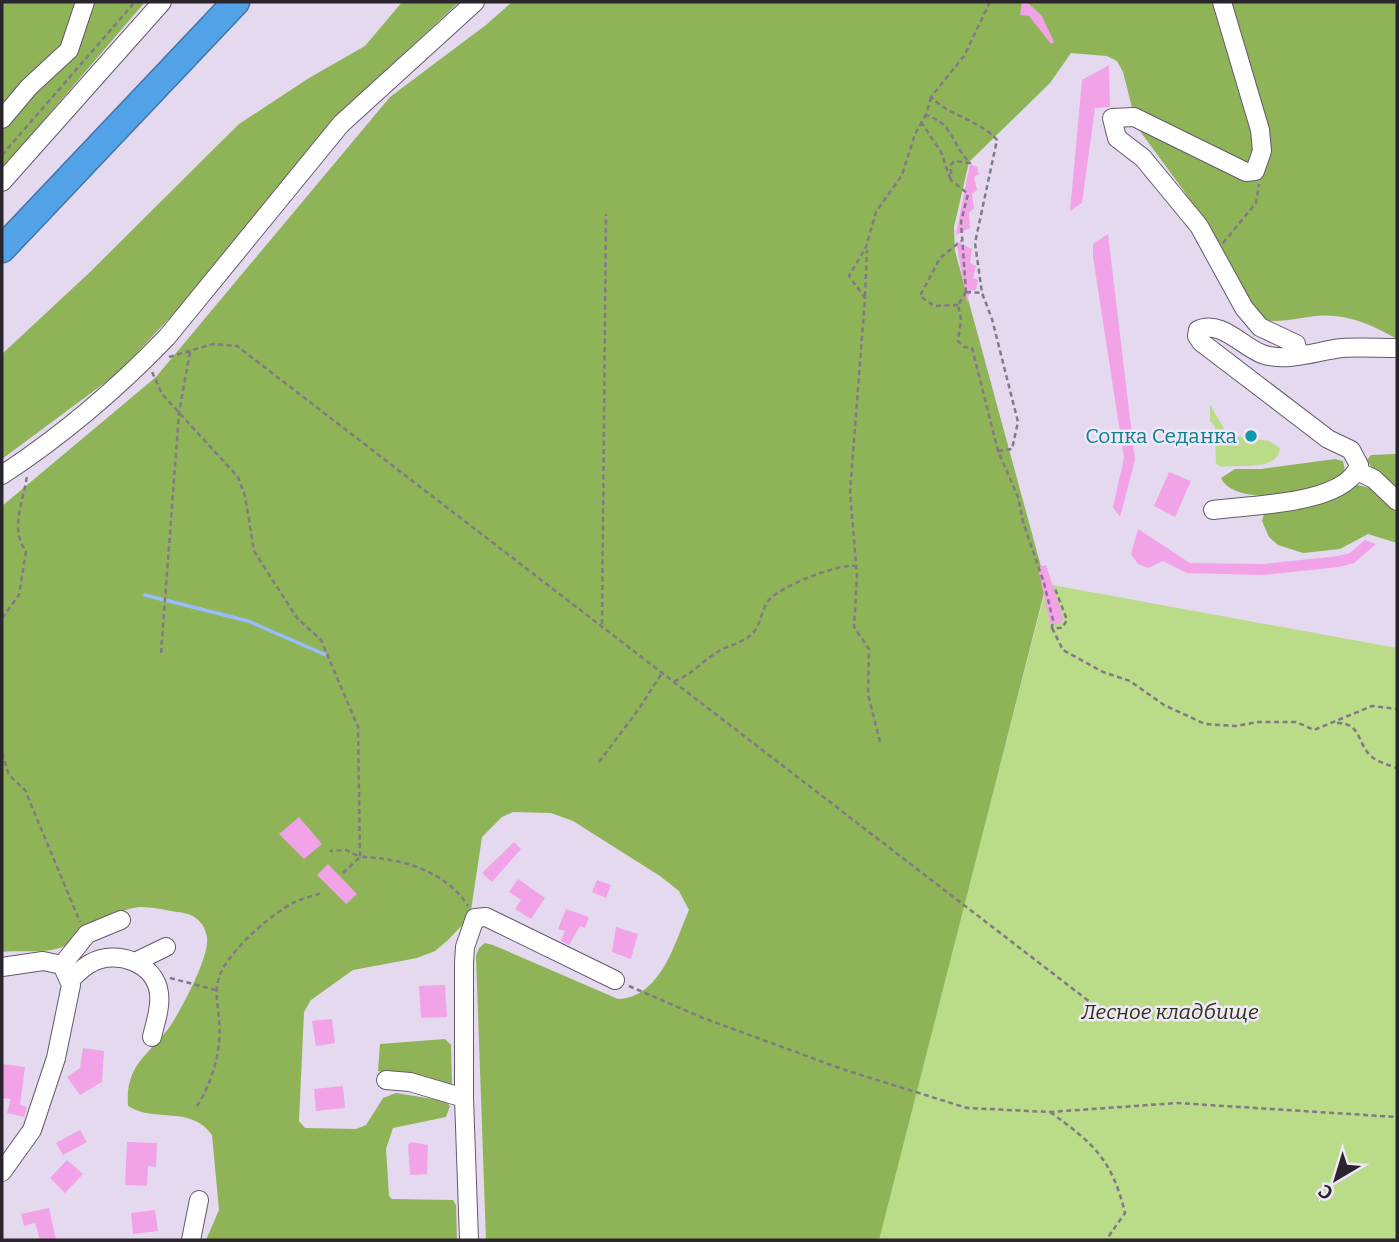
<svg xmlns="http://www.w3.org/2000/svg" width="1399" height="1242" font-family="Bitter,serif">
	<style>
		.green { fill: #badc89 }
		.forest { fill: #8fb357 }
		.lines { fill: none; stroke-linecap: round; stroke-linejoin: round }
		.stream { stroke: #98bcfd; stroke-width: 3.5 }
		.building { fill: #f2a3e7 }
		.minor-casing { stroke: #635a6c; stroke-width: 20 }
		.highway-casing { stroke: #4476a7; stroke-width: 29 }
		.path { stroke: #817987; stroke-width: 2.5; stroke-dasharray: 5 3.5; stroke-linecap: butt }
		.minor { stroke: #fff; stroke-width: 18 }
		.highway { stroke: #52a2e8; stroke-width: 26 }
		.culture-dot { fill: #0f9aa8; stroke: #f2e6fb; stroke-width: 2.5 }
		.labels { text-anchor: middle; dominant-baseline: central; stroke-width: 5; stroke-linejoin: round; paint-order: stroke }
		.culture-label { font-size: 21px; fill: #0d838f; stroke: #f2e6fb; text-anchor: end }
		.park-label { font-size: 21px; font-style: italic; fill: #293711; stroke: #f2e6fb }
	</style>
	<rect width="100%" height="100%" fill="#e4d9ee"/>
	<path class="green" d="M1210 405 1228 435 1269 441 1280 448C1278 472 1240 464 1222 467L1216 464 1215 426 1210 421Z
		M1047 584 1397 648V1240H877Z"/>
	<path class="forest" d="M2 2H145L2 169Z
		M402 2H459L336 117 177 310 118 373 2 459V354L88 274 239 124 309 78 365 46Z
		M512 2H1397V339C1371 324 1346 313 1315 316 1297 318 1278 324 1261 319L1184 191 1137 127 1123 72 1117 61 1107 56 1071 53 1050 83 969 162 954 227 955 251 1046 585 879 1240H486L476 956 479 948 485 943 493 945 618 999C661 998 675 942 689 910L679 891 660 876 573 821 551 813 513 812 502 817 482 837 470 917 448 940 435 951 417 958 353 970 311 1000 304 1012 299 1121 305 1128 356 1129 366 1125 383 1098 396 1093 445 1101 450 1106 446 1117 393 1128 386 1149 389 1196 392 1199 453 1200 456 1205 457 1240H206L219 1210 212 1135C191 1105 155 1123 128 1106 125 1063 150 1055 171 1025 182 1008 210 956 207 937 204 920 192 913 177 912 166 910 152 907 140 907 111 909 90 935 65 946 49 954 20 950 2 952V506L156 377 390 97 486 25Z
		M1397 454V488L1374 471 1367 460 1371 455Z
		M1335 459 1343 461 1345 471C1328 495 1235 509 1221 478L1235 469H1261Z
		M1358 485 1374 489 1397 508V543L1368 534 1340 549 1303 553 1278 545 1269 537 1262 521 1265 511Z
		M445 1039 451 1045 452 1087 378 1071 380 1044Z"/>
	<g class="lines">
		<path class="stream" d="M145 595 248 621 326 655"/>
	</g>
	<path class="building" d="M1022 2H1027L1042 16 1054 42 1051 44 1029 16 1020 15Z
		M1109 65 1110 107 1095 108 1082 203 1070 211 1082 80Z
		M970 164 977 167 979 174 974 177 977 190 972 194 974 208 969 213 970 228 956 235Z
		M1108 234 1135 460 1120 517 1113 507 1124 458 1093 257V244Z
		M956 241 972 249 970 263 976 266 973 278 978 280 976 290 970 291 967 302Z
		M1169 472 1191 481 1175 517 1154 506Z
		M1138 529 1190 563 1263 564 1338 556 1350 553 1365 540 1376 544 1354 563 1339 567 1263 575 1187 573 1163 561 1148 568 1138 564 1131 554Z
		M1046 565 1063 618 1061 623 1050 625 1038 567Z
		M299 817 322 844 304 859 279 834Z
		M514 842 521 849 492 882 482 873Z
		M328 864 357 894 346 904 317 875Z
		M518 879 545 898 531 919 515 909 521 900 509 892Z
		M597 880 611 885 606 898 592 892Z
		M566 909 589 917 585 928 580 926 569 945 561 941 565 931 558 929Z
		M616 927 638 934 631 959 612 952Z
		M445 985 447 1017 421 1018 419 986Z
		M332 1019 335 1043 316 1046 312 1021Z
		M83 1048 104 1051 102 1082 80 1095 67 1077 80 1068Z
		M2 1064 25 1067 20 1105 27 1107 24 1117 7 1113 11 1099 2 1098Z
		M343 1086 345 1108 316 1111 314 1089Z
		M80 1130 87 1142 63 1155 56 1143Z
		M127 1142 157 1143 156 1167 148 1166 147 1186 125 1185Z
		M411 1142 428 1145 427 1174 410 1175 408 1145Z
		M67 1160 83 1174 65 1193 50 1178Z
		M49 1208 56 1240H40L35 1223 24 1226 21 1214Z
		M155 1210 158 1231 133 1234 131 1213Z"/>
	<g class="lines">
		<g class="minor-casing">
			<path id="minor" d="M1222 2 1260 130 1262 151 1255 171 1246 172 1134 117 1112 118 1117 138 1143 158 1199 226 1244 308 1260 327 1296 344 1298 353
				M2 119 29 87 69 50 85 2
				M2 182 162 2
				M1357 471 1374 479 1397 501
				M2 475C63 435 117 389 167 337L341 124 475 2
				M1213 510C1249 505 1346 505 1359 465L1351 450 1328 439 1201 342 1197 336 1198 330C1220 319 1243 347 1262 354 1287 363 1316 351 1342 348 1361 347 1379 348 1397 348
				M137 961 166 947
				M62 965 87 934 121 920
				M2 967 43 961 62 965 71 985 56 1058 32 1130 2 1172
				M70 980C77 974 83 967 91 963 117 949 155 963 159 993 161 1008 155 1023 152 1037
				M386 1080 410 1082 464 1098
				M191 1240 199 1200
				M469 1240 464 1098V963L465 947 475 918 486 917 615 980"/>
		</g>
		<g class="highway-casing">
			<path id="highway" d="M2 249 236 2"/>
		</g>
		<path class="path" d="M990 2 964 56 931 97C949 116 980 120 997 140L975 243 982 293 992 319 1018 422 1012 449 998 451
			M931 97 926 115C954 124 951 144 970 163L954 161 951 165V180L968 194 961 222 966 292
			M921 122 941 152 950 178
			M2 155 135 2
			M1223 243 1256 203 1259 184
			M966 292 958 305 961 319 958 341 964 347 972 348 998 451 1018 497 1023 522 1044 583 1053 620 1052 628H1062L1067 620 1054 586
			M966 292 982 293
			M865 296 867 250
			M958 305 934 306 920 296 940 258 961 241
			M169 357 213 344 237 346 1103 1012
			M152 372 162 394 238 477 245 496 254 551 297 618 321 640 358 727 360 857 346 850 330 851
			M2 618 19 595 26 551C9 528 24 501 27 475
			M602 624 606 214
			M1052 628 1063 650 1103 672 1130 681 1164 705 1205 724 1236 726 1258 722H1296L1314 730 1372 706 1397 709
			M161 653 179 413 190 352
			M674 681C691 676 703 660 719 651 729 645 743 643 752 634 761 625 761 611 768 601 778 587 839 563 856 566
			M1337 723C1362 723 1357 744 1371 756 1377 762 1389 765 1397 768
			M880 742 868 694 869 649 854 627 857 576 850 492 865 298 849 276 866 247 876 212 902 175 915 134 926 115
			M2 753 9 775 25 790 80 922
			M599 762 638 710 662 673
			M343 873 360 857C400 858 445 870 468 906
			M170 978 216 990
			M629 986 703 1018 845 1070 967 1108 1050 1112 1177 1103 1397 1117
			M197 1106C213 1081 222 1049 219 1019 218 1006 215 994 218 981 223 955 272 913 295 902 303 898 313 896 321 893
			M1050 1112C1093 1143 1112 1159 1125 1213L1106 1240"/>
		<use href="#minor" class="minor"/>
		<use href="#highway" class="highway"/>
	</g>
	<circle class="culture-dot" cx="1251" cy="436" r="7"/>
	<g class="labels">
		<g class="culture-label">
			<text x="1237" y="436">Сопка Седанка</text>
		</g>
		<g class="park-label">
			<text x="1170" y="1012">Лесное кладбище</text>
		</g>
	</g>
	<rect width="1399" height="1242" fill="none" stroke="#2a252d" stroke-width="7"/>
	<g transform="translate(1336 1179) rotate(218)" stroke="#f2e6fb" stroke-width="5" paint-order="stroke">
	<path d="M0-5L12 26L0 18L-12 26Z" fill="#2a252d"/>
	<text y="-10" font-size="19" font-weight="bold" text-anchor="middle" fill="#2a252d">С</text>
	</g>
</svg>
